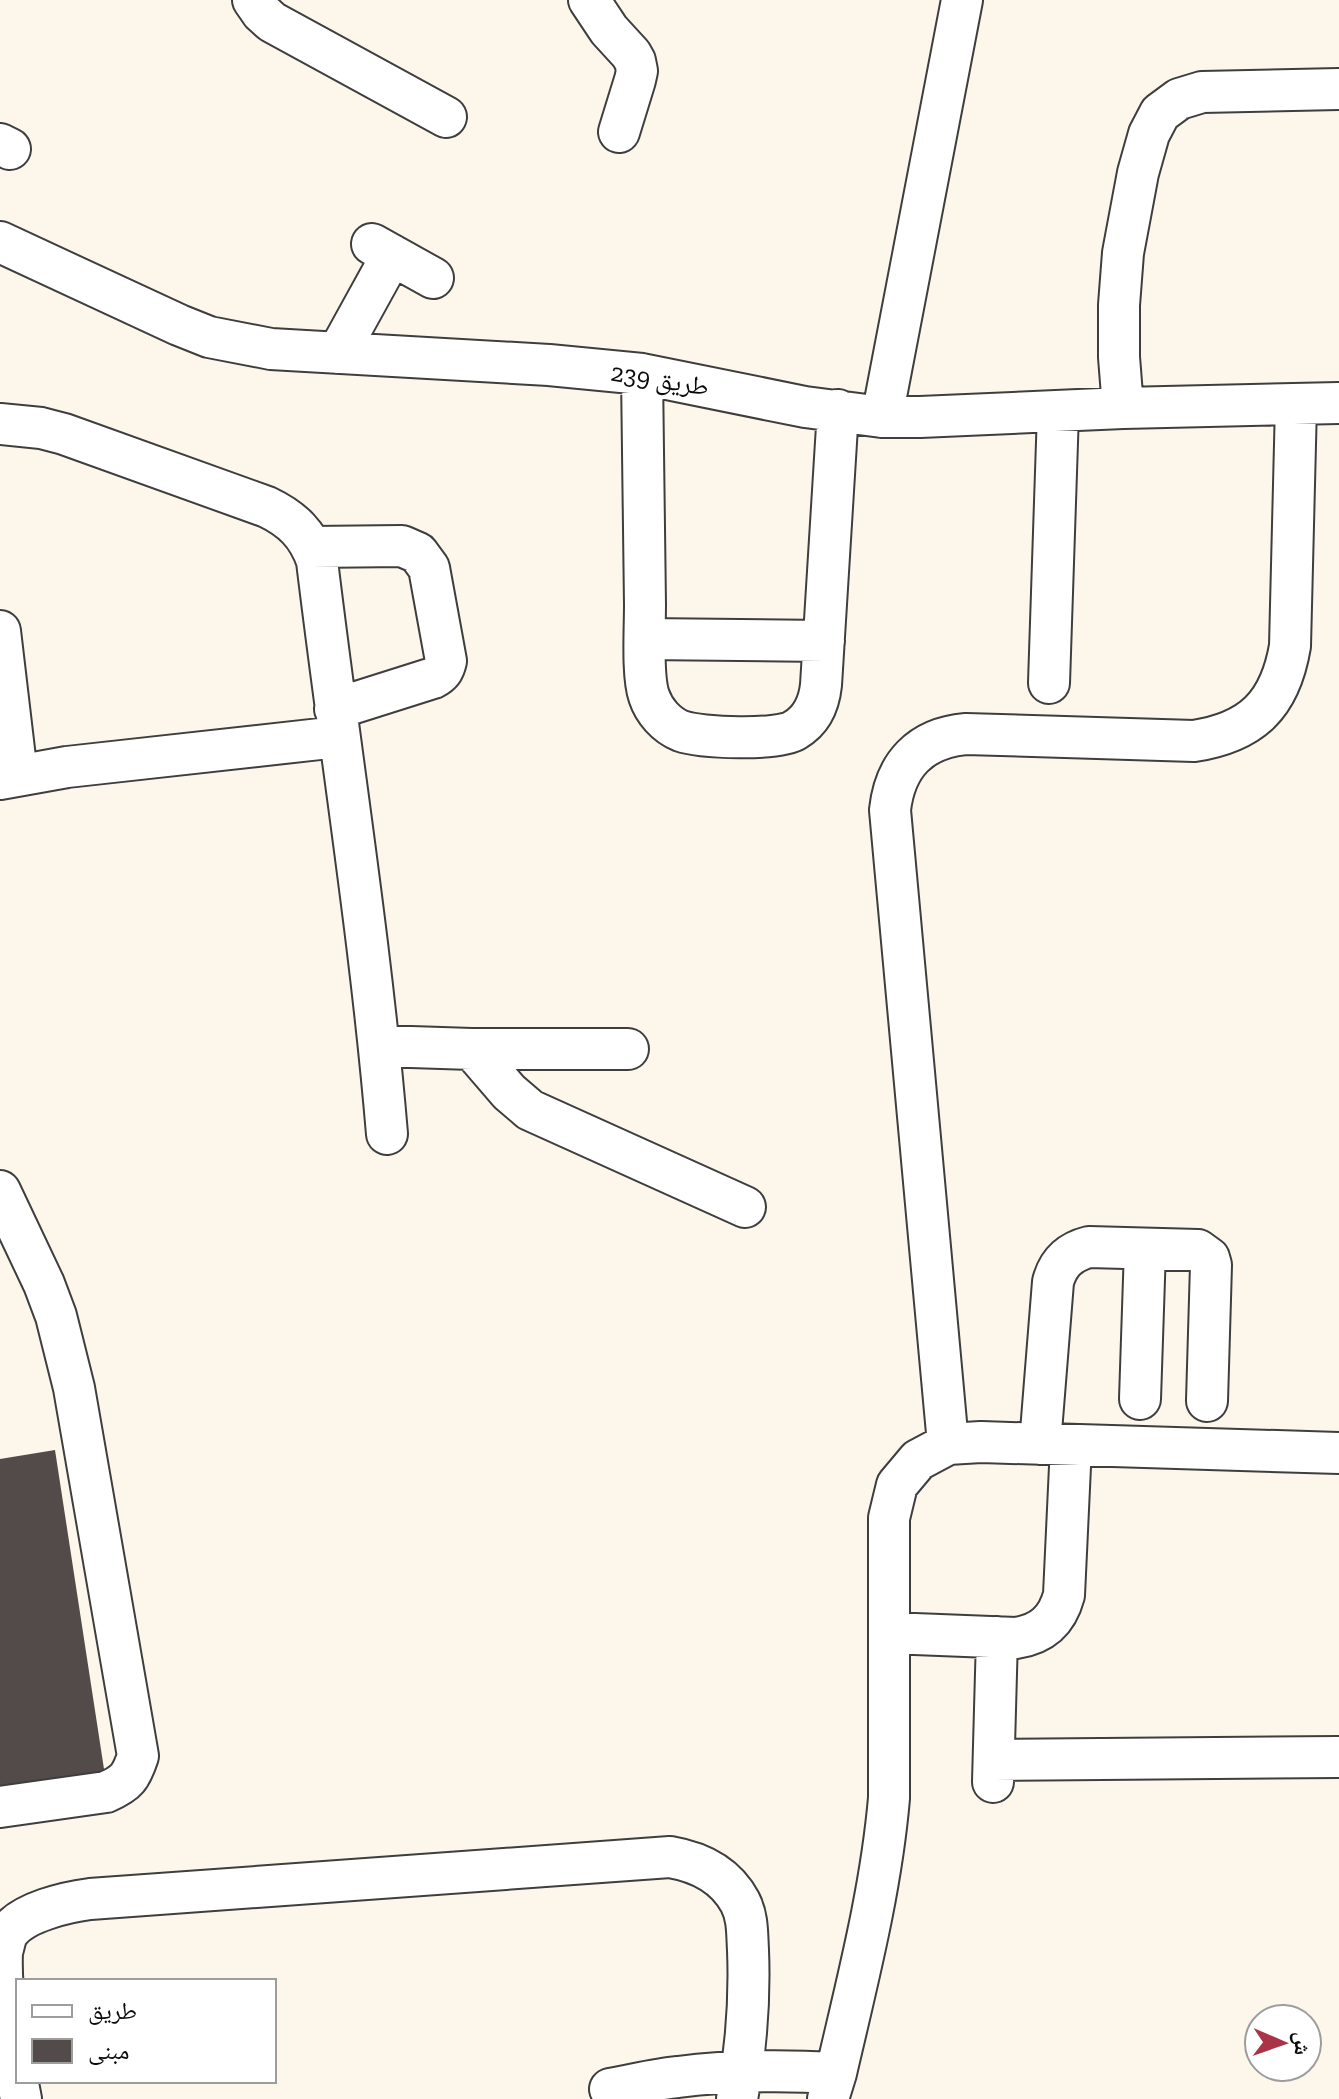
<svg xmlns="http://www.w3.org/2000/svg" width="1339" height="2099" font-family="'Zilla Slab','Noto Naskh Arabic',serif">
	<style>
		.building { fill: #524b49 }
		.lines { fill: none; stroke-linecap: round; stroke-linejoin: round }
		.minor-casing { stroke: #3e3e3e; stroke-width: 44 }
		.minor { stroke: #fff; stroke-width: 40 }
		.labels { text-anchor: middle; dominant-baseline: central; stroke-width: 8; stroke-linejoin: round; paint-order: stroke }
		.street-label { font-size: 26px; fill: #0b0b0b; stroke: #fff }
	</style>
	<rect width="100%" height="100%" fill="#fdf7eb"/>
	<path class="building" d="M55 1450 104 1769 96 1779 0 1794V1459Z"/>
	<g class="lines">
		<g class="minor-casing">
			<path id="minor" d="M253 0 262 13 272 22 446 117
				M589 0 609 30 631 54 635 61 637 71 635 80 619 132
				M0 144 10 149
				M0 242 179 325 209 337 271 349 549 365 642 374 805 407 882 417H920L1123 408 1339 403
				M372 244 433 278
				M338 353 392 255
				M642 374C643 451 644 528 645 605 645 629 642 676 649 696 654 711 666 725 681 731 701 738 778 741 795 730 812 720 819 704 821 685L838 410
				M1123 408 1119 357V305L1123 253 1138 173 1149 134 1160 113 1179 99 1202 92 1339 89
				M882 417 962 0
				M0 424 41 428 64 434 267 507C292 519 308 534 317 561 340 752 371 942 387 1134
				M312 547 402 546 418 553 429 568 446 661C444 670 441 674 433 678L335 709
				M0 631 17 775
				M645 639 824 641
				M1049 683 1058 412
				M0 779 67 767 338 737
				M380 1046 472 1049H628
				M472 1049 509 1092 530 1110 745 1207
				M0 1191 44 1284 56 1316 74 1388 138 1756C131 1777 127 1783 106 1792L0 1807
				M1140 1399 1145 1249
				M948 1444 890 810C895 765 920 738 966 734L1194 741C1252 732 1280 705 1290 646L1296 404
				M1040 1444 1053 1282C1058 1263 1069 1252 1089 1247L1198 1250 1209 1258 1211 1265 1207 1401
				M889 1633 1016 1638C1042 1634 1057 1621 1064 1595L1071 1445
				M994 1760 1339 1757
				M993 1782 997 1637
				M0 1952H2C0 2001 12 2051 21 2099
				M2 1952C4 1946 5 1938 8 1933 22 1912 67 1902 90 1899L670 1857C699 1862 725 1874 740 1902 748 1917 747 1934 748 1950 750 2000 746 2050 737 2099
				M610 2089C633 2085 656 2079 678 2077 731 2070 783 2070 836 2073
				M828 2099 836 2073C857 1982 881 1891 889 1798V1518L897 1485 918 1460 948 1444 981 1442 1339 1453"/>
		</g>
		<use href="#minor" class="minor"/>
	</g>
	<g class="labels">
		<g class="street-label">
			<text transform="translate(660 379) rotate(9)">طريق 239</text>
		</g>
	</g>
	<rect x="16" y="1979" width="260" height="104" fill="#ffffff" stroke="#9d9d9d" stroke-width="2"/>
	<rect x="32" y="2005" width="40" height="12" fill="#ffffff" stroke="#9d9d9d" stroke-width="2"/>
	<text x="88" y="2019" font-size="24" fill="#0b0b0b">طريق</text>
	<rect x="32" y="2039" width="40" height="24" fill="#524b49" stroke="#9d9d9d" stroke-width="2"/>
	<text x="88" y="2059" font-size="24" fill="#0b0b0b">مبنى</text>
	<g transform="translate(1283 2043) rotate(92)"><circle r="38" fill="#ffffff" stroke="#9d9d9d" stroke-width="2"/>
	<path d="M0-6L14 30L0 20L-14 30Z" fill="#ab3347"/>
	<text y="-12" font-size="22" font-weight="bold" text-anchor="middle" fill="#0b0b0b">ش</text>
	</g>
</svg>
